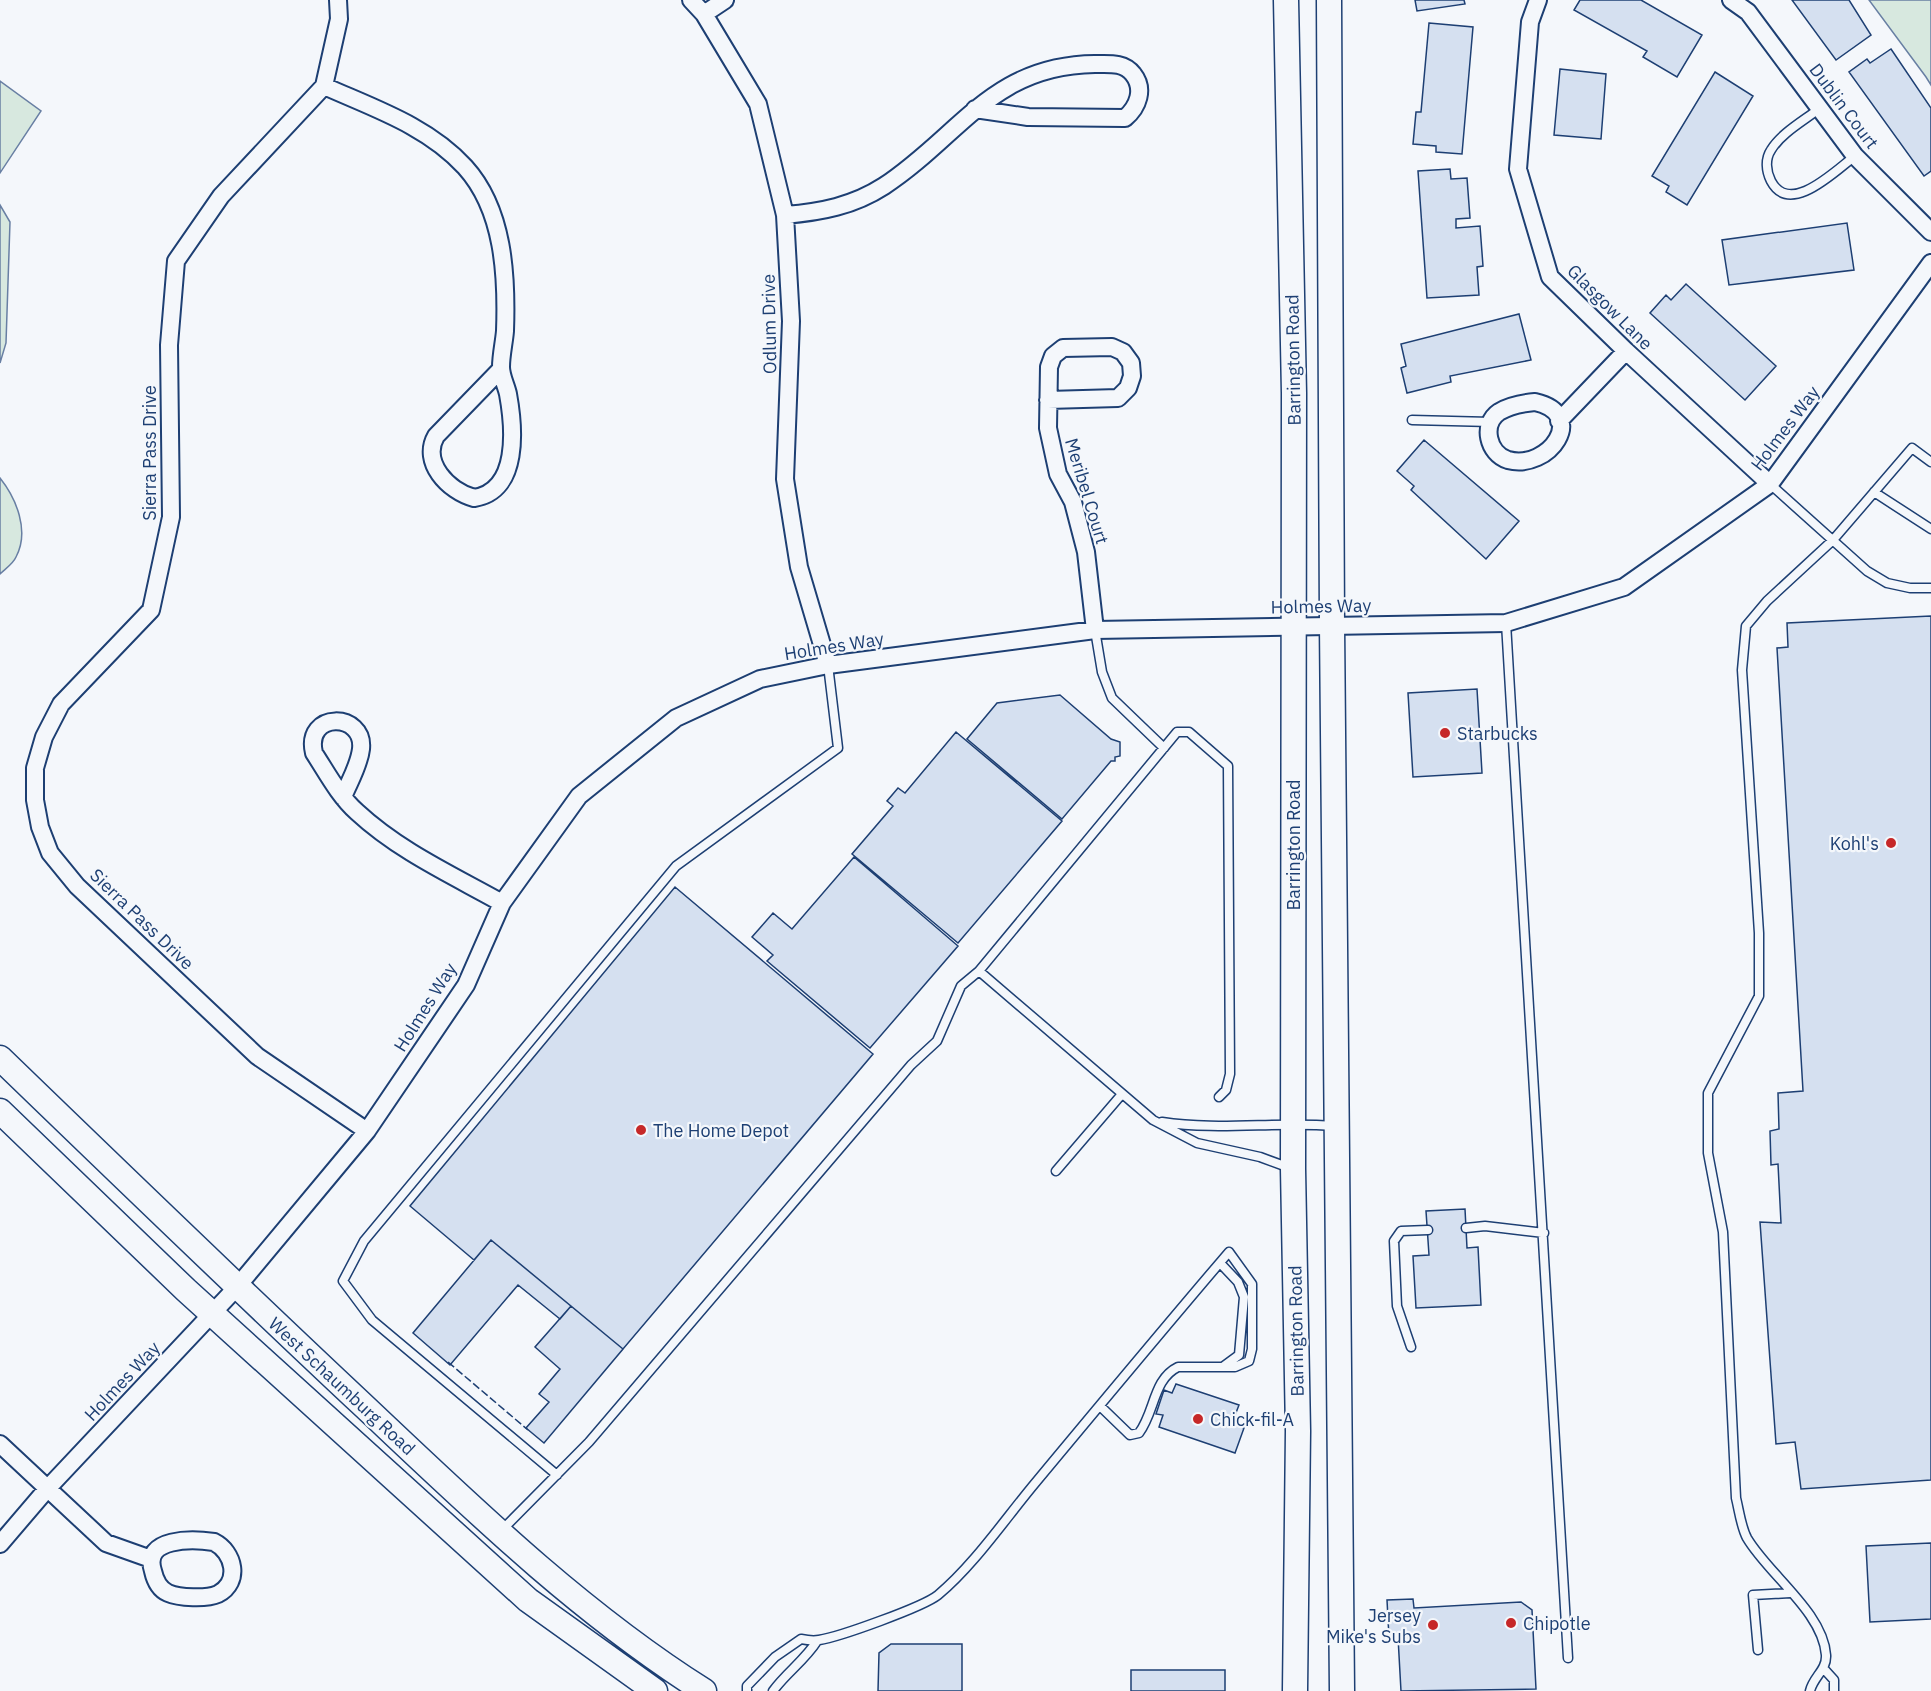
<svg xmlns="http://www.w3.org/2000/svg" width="1931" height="1691" font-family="'IBM Plex Sans',sans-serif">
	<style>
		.green { fill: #d7e8df; stroke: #687fa3; stroke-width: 1.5 }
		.building { fill: #d5e0f0; stroke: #1d3f73; stroke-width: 1.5 }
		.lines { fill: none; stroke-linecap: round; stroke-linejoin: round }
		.lane-casing { stroke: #1d3f73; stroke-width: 11 }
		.street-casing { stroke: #1d3f73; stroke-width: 20 }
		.secondary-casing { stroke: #1d3f73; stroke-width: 27 }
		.lane { stroke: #f4f7fb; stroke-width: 8 }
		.street { stroke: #f4f7fb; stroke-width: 16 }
		.secondary { stroke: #f4f7fb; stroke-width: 24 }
		.fence { stroke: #1d3f73; stroke-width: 1.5; stroke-dasharray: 8 3; stroke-linecap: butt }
		.poi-dot { fill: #c62828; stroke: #f4f7fb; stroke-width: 2 }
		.labels { text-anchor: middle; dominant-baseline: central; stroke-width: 4.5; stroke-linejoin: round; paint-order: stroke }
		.street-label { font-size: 18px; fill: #1d3f73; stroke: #f4f7fb }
		.poi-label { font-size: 18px; fill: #1d3f73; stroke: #f4f7fb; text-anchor: start }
	</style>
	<rect width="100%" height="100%" fill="#f4f7fb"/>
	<path class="green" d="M1869 0H1931V85L1926 77Z
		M0 81 41 111 0 173Z
		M0 205 10 222 6 343 0 363Z
		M0 478C16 498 30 531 16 557 13 564 5 569 0 574Z"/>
	<path class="building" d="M1415 0H1464L1465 4 1417 11Z
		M1580 0H1641L1702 35 1677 77 1643 57 1647 51 1574 10Z
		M1792 0H1849L1871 35 1836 60Z
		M1429 23 1473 27 1462 154 1436 152V146L1413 144 1416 112H1421Z
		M1891 49 1931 108V171L1924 176 1849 72 1867 59 1870 63Z
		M1560 69 1606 74 1601 139 1554 135Z
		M1715 72 1753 96 1687 205 1666 192 1669 186 1652 176Z
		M1450 169 1451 179 1467 178 1470 218 1456 219V228L1480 226 1483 266 1477 267 1479 295 1427 298 1418 171Z
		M1847 223 1854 270 1729 285 1722 240Z
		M1686 284 1776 366 1745 400 1650 313 1666 295 1671 300Z
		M1519 314 1531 360 1450 376 1451 382 1407 393 1401 368 1406 366 1401 344Z
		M1424 440 1519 521 1486 559 1411 490 1414 486 1397 471Z
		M1931 616V1480L1801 1489 1795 1442 1776 1444 1760 1222 1781 1223 1778 1164 1771 1165 1770 1131 1779 1129 1778 1093 1803 1091 1777 648 1788 647 1787 623Z
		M1477 689 1482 773 1413 777 1408 693Z
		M1060 695 1111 739 1120 742V756L1115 757V761H1111L1062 819 967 739 997 703Z
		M956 732 1062 821 958 943 852 854 893 806 887 801 898 788 905 793Z
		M854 857 958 946 870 1048 767 961 773 955 752 937 773 913 792 929Z
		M675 887 873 1054 623 1349 491 1240 474 1260 410 1206Z
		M1465 1209 1467 1248 1478 1247 1481 1305 1416 1308 1413 1256 1429 1255 1426 1211Z
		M491 1240 571 1306 560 1319 518 1285 450 1365 413 1333Z
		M571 1306 623 1349 544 1443 526 1428 549 1402 539 1394 560 1369 535 1347Z
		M1176 1384 1239 1405 1232 1423 1244 1428 1235 1453 1159 1427 1163 1415 1156 1414 1164 1390 1172 1393Z
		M1931 1543V1619L1870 1622 1866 1546Z
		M1413 1599 1414 1608 1521 1602 1532 1610 1536 1689 1401 1691 1398 1637 1389 1638 1387 1600Z
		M891 1644H962V1691H878L879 1653Z
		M1131 1670H1225V1691H1131Z"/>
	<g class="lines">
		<g class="lane-casing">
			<path id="lane" d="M1820 108C1805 120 1781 133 1771 150 1765 159 1766 171 1771 181 1790 217 1836 170 1855 156
				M1412 420 1491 422
				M1770 484 1867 571 1887 583 1910 588H1931
				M1874 492 1931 529
				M1506 623 1568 1658
				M1095 630 1102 672 1112 698 1164 748
				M979 971 1153 1120 1197 1143 1260 1157 1290 1168
				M1162 1122C1219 1131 1277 1121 1334 1126
				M1056 1171 1122 1094
				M1466 1228 1485 1226 1544 1233
				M1220 1263 1238 1282 1244 1297 1239 1355 1224 1366
				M1411 1347 1397 1306 1394 1241 1401 1231 1428 1230
				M557 1475 372 1320 343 1281 364 1241 676 866 838 748 828 665
				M501 1531 589 1442 911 1065 937 1041 961 986 979 971 1177 732H1189L1228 766 1230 1074 1226 1090 1219 1097
				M1758 1650 1753 1595 1790 1593
				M1824 1669 1834 1680V1691
				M747 1691V1686L775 1657 801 1639C806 1640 813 1641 819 1640 839 1637 923 1607 938 1595 974 1565 1005 1519 1036 1482 1100 1405 1164 1328 1229 1252L1252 1284V1349L1249 1361 1235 1367H1178C1153 1379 1155 1412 1139 1433L1130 1435 1100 1406
				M773 1691C786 1673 805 1660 817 1641
				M1810 1691C1813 1677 1827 1670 1826 1655 1823 1612 1768 1574 1747 1538 1741 1527 1739 1510 1736 1498L1723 1232 1708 1153V1093L1759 996V933L1742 670 1746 626 1767 601 1833 540 1912 448 1931 462"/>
		</g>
		<g class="street-casing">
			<path id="street" d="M338 0 339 19 324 86 221 196 176 261 169 345 171 517 151 610 61 704 44 737 35 768V800L40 827 50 853 77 886 257 1056 367 1131
				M691 0 704 14 758 104 785 215 791 321 785 479 799 567 828 665
				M1538 0 1530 22 1518 169 1550 277 1626 351 1770 484
				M1731 0 1748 12 1855 156 1931 232
				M704 14 725 0
				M324 86C373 108 428 126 465 167 504 210 507 276 505 331 504 343 501 355 501 367 501 376 506 385 508 394 514 427 520 491 474 498 448 491 421 462 436 436L501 369
				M785 215C821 212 853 206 884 186 960 136 992 65 1095 64 1109 64 1124 62 1133 74 1145 89 1138 107 1125 118L1028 117 975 109
				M1048 400 1118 398 1128 388 1132 376 1131 363 1123 352 1112 347 1063 348 1053 356 1049 367 1048 428 1058 474 1073 502 1086 552 1095 630
				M1535 402C1589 414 1549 471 1508 460 1488 454 1481 424 1499 412 1509 406 1524 403 1535 402Z
				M1559 421 1626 351
				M343 797C349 782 359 766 361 749 365 712 304 711 314 753 327 773 339 796 357 812 399 851 452 875 502 903
				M0 1444 106 1543 151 1559
				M214 1542C234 1552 241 1582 218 1594 207 1599 179 1598 168 1593 159 1589 155 1580 153 1571 142 1537 193 1539 214 1542Z
				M0 1544 47 1489 237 1287 367 1131 466 985 502 903 579 796 676 718 760 679 828 665 1095 630 1506 623 1624 587 1770 484 1931 263"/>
		</g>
		<g class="secondary-casing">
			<path id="secondary" d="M1286 0 1294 393 1293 1169 1298 1431 1295 1691
				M1329 0 1332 625 1342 1691
				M0 1058C121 1175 242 1292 365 1407 472 1508 579 1612 704 1691
				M0 1111 186 1290 528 1600 655 1691"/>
		</g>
		<use href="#lane" class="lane"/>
		<use href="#street" class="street"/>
		<use href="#secondary" class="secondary"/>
		<path class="fence" d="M448 1362 528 1430"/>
	</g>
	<g class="poi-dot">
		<circle cx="1445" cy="733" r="6"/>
		<circle cx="1891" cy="843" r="6"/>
		<circle cx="641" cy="1130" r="6"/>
		<circle cx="1198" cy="1419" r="6"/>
		<circle cx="1511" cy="1623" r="6"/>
		<circle cx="1433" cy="1625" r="6"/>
	</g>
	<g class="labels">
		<g class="street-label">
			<text transform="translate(1844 106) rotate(53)">Dublin Court</text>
			<text transform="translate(1610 307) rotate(45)">Glasgow Lane</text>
			<text transform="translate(769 324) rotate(-91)">Odlum Drive</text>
			<text transform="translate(1293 360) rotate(-91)">Barrington Road</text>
			<text transform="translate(1785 428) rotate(-53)">Holmes Way</text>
			<text transform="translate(149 453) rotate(-90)">Sierra Pass Drive</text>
			<text transform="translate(1087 491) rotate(73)">Meribel Court</text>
			<text transform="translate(1321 606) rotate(-1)">Holmes Way</text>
			<text transform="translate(834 646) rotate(-9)">Holmes Way</text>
			<text transform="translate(1293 845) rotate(-90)">Barrington Road</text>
			<text transform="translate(142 919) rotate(44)">Sierra Pass Drive</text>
			<text transform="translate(425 1007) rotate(-58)">Holmes Way</text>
			<text transform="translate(1296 1331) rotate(-91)">Barrington Road</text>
			<text transform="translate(122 1381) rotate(-47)">Holmes Way</text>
			<text transform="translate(342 1386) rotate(43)">West Schaumburg Road</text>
		</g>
		<g class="poi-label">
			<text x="1457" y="733">Starbucks</text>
			<text x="1879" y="843" text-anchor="end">Kohl's</text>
			<text x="653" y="1130">The Home Depot</text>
			<text x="1210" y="1419">Chick-fil-A</text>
			<text x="1421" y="1615" text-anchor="end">Jersey<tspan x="1421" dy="21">Mike's Subs</tspan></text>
			<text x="1523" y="1623">Chipotle</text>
		</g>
	</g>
</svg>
